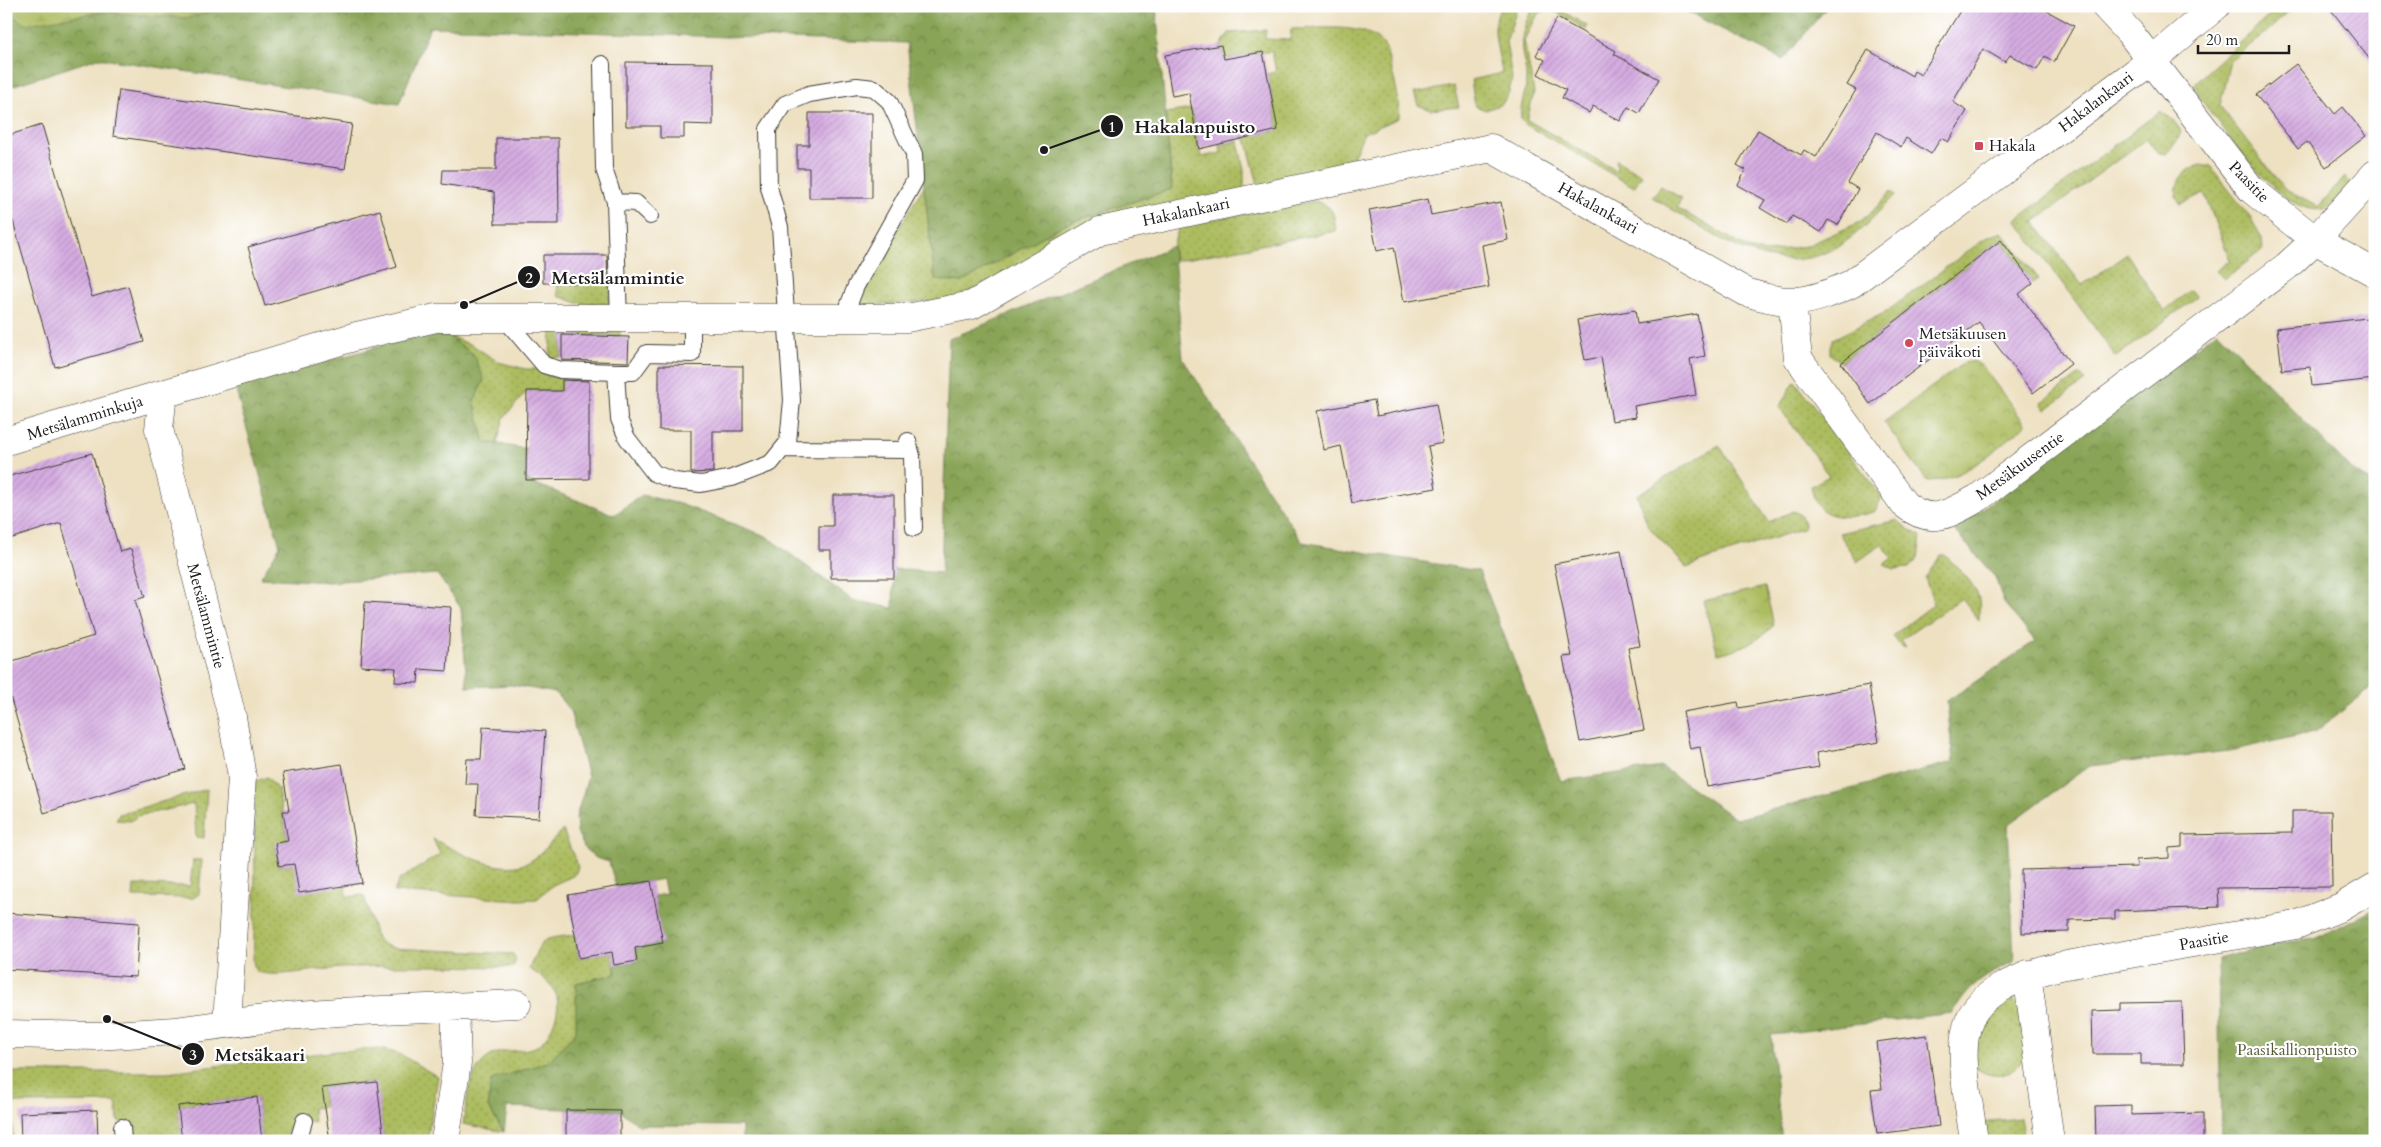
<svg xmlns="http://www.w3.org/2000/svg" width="2381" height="1147" font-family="Cardo,serif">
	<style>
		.grass { fill: url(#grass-dots); stroke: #646c3e }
		.forest { fill: url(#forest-crowns); stroke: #526039 }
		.wetland { fill: url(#wetland-marsh); stroke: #646c3e }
		.park { fill: url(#park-crowns); stroke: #646c3e }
		.building { fill: url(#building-hatch) }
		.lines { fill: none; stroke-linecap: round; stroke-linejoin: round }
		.service-casing { stroke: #3c3a35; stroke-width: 18 }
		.minor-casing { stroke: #3c3a35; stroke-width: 29 }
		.service { stroke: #fff; stroke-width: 16 }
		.minor { stroke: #fff; stroke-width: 28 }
		.poi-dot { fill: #d1495b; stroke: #fff; stroke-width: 2 }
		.labels { text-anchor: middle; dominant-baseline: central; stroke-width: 4.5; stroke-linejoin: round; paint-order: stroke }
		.street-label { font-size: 16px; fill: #1c1c1c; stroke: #fff }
		.poi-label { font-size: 16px; fill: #1c1c1c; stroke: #fff; text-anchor: start }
		.park-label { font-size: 16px; fill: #565c37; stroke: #fff }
		.leader { fill: none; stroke: #1c1c1c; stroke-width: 2 }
		.callout-dot { fill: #1c1c1c; stroke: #fff; stroke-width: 2 }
		.mark-label { font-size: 15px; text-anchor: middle; font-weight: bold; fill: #fff }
		.callout-label { font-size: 18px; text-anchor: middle; font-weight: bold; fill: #1c1c1c; stroke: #fff; stroke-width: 4.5; stroke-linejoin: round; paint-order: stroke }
	</style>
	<defs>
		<pattern id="grass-dots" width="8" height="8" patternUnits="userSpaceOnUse" patternTransform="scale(1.25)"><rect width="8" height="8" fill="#acbc5f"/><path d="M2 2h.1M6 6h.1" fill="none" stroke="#93a152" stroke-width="1.8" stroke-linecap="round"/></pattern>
		<pattern id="forest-crowns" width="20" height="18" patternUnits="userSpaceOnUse" patternTransform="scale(1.25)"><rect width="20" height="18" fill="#89a456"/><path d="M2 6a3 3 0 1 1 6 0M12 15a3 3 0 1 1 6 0" fill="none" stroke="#6f8546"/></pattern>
		<pattern id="wetland-marsh" width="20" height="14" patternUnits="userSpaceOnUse" patternTransform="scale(1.25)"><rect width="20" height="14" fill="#acbc5f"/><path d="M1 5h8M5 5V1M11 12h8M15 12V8" fill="none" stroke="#93a152"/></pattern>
		<pattern id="park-crowns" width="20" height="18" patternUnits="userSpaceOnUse" patternTransform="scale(1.25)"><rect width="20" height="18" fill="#acbc5f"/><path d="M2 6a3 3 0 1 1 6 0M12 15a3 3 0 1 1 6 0" fill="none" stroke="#93a152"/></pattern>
		<pattern id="building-hatch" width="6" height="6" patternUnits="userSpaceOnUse" patternTransform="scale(1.25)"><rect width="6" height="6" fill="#d5ace1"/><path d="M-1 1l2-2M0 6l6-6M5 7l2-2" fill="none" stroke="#b693c0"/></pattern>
	</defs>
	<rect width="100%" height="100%" fill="#fff"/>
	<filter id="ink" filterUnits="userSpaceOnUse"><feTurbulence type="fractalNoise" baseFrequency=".02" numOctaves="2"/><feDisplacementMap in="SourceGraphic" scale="10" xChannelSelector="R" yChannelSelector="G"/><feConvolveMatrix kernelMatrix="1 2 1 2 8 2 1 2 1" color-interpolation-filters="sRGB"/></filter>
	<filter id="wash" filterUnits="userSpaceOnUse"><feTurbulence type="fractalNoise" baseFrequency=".0096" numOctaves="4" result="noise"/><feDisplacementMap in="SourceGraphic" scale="20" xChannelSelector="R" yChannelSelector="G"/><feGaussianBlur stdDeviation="1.12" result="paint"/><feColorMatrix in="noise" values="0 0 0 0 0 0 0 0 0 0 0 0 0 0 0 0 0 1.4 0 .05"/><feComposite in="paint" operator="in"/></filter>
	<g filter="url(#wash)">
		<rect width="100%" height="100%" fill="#eee1c2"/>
		<path class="grass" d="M1502 6H1518L1506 42 1512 78 1509 92 1502 104 1486 110 1475 106 1471 80 1502 73C1499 51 1488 26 1502 6Z
			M2280 6H2294L2265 34 2230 60 2220 106 2284 189 2318 207 2345 177 2351 184C2343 193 2335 206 2323 209 2282 219 2222 126 2199 97L2195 84 2199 79Z
			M1533 7 1557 8 1587 26 1586 30 1550 8 1538 14 1524 40 1534 93 1527 120 1617 171 1616 160 1642 175 1634 187 1525 124 1521 119C1519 106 1526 95 1526 81 1527 70 1523 61 1522 51 1520 34 1526 21 1533 7Z
			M1291 29C1316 29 1371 21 1385 47 1388 53 1389 62 1391 69 1396 84 1400 101 1399 118L1364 133 1350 164 1259 188 1243 128 1260 134 1278 130 1267 74 1276 72 1272 51 1224 59 1221 45 1229 33 1266 30 1265 39 1290 40Z
			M1454 86 1459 107 1430 110 1418 105 1414 93Z
			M1191 109 1201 157 1221 153 1220 145 1238 141 1244 170V191L1009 271 953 300 859 306 858 296 924 186 935 279 962 282 1065 224 1172 189 1166 113Z
			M2160 111 2173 120 2181 131 2178 140 2166 154 2158 153 2146 139 2034 222 2082 285 2127 254 2164 311 2191 290 2197 297 2116 357 2016 220Z
			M2201 165 2211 167 2250 217 2261 236 2262 251 2224 279 2216 271 2230 260 2204 193 2181 204 2176 198C2177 178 2182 171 2201 165Z
			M1661 186 1681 198 1677 208 1751 250 1767 252 1806 246 1858 223 1872 212 1891 191 1895 195C1879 211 1864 229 1845 242 1776 289 1711 232 1652 197Z
			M1315 201C1335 207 1333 212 1336 231L1175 261 1173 246 1179 226Z
			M2002 232 2039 279 2033 283 2001 240 1841 363 1830 354V347L1833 339 1886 312 1987 237Z
			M557 283H611L609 304 577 303 558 296Z
			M551 331H620V336L562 335V357L550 358Z
			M447 335 474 346 498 362 526 369H540L550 376 576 380V391H527L504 418 497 443 485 444 474 401V355Z
			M2080 375 2085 381 2046 410 2041 403Z
			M1795 381 1882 497 1875 511C1860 517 1833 521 1820 508 1814 503 1813 493 1811 486L1829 476 1779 407Z
			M1719 445 1769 522 1793 511 1801 515 1805 528 1700 562 1687 568 1648 526 1637 495Z
			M1898 520 1903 526 1921 536 1918 559 1909 568 1894 569 1884 564 1892 558 1882 544 1857 562 1839 533Z
			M1941 555H1945C1956 566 1975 583 1979 599 1980 605 1979 614 1979 620L1962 598 1901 640 1906 648 1901 646 1892 636 1934 604 1925 578Z
			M267 777 278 790 288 841 275 844 279 866 294 864 345 886 347 897 364 895 375 934 380 943 393 948 513 954 516 960 513 967C449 967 383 963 319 970 303 971 268 979 255 970L253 961 255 910 254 782Z
			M207 789 204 838 196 837 194 804 137 816 131 821 116 820 119 814Z
			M563 830 578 867 575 875 553 885 537 899 519 900 394 892 399 880 440 854 433 839C459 852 505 879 532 860 544 852 553 839 563 830Z
			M193 860H202L199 894 193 898 133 897 134 885 190 886Z
			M575 935 579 958 612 952 616 974 576 983 577 1032 548 1062 524 1071 488 1107 504 1132 463 1124C467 1104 467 1079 482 1063 496 1046 517 1054 535 1047 542 1044 549 1034 552 1027 565 997 555 984 529 969 543 936 540 939 575 935Z
			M2008 996C2027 1006 2024 1038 2026 1057 2008 1076 1997 1082 1974 1067V1027Z
			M380 1049 400 1054 438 1077 427 1141H384L376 1082 322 1088 324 1107 313 1108 314 1122 294 1118 284 1141H262L257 1097 179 1106 182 1141H141L134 1134 133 1126 118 1121 116 1102 12 1103 13 1141H6V1072H167L338 1051Z
			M2020 1118 2024 1141H1984L1982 1122Z"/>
		<path class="forest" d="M6 6H1156L1172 189 1065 224 962 282 935 280 907 43 430 27 399 104 98 58 6 88Z
			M1676 6H1828L1783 60Z
			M1173 246 1183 359 1302 542 1479 571 1561 781 1662 767 1736 819 1953 762 1947 701 2035 641 2004 603 1995 577 1954 530 2218 331 2351 470 2375 483V685L2315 732 2230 751 2089 766 2008 825 2014 961C1985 977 1971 983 1953 1013L1771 1035 1782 1141H742V1126L639 1125 620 1111 507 1107 504 1132 488 1107 491 1080 548 1062 576 1032V983L616 974 614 965 637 961 635 948 662 943 654 896 666 894 663 879 616 887 609 862 596 858 585 849 577 832 576 817 588 777 570 711 556 693 512 685 467 687 461 608 437 574 329 582 260 578 280 546 235 387 399 341 429 335H447L474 355 484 380 474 401 485 443C499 442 511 448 526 448V480L614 515 642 495 680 504 766 536 852 600 893 608 894 569 941 573 949 339Z
			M2375 909V1141H2221L2218 959 2272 944 2314 939Z"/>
		<path class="wetland" d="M6 6H234L188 18 103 12 25 24 6 11Z"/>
		<path class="park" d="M1974 361 1983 367 2026 425C1998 447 1965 481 1927 481L1884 422 1964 363Z
			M1765 587 1774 625C1758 642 1741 649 1718 654L1703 601Z"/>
		<g id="blocks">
			<path class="building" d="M1963 6H2038L2074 26 2054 62 2045 56 2037 70 2010 55 2005 62 1983 49 1953 102 1967 111 1948 142 1941 138 1931 154 1906 138 1901 147 1877 132 1848 183 1858 189 1838 225 1828 220 1821 232 1792 216 1787 224 1760 208 1765 200 1738 185 1746 170 1737 165 1758 130 1801 155 1804 150 1816 157 1856 90 1847 85 1868 50 1912 76 1914 71 1921 75Z
				M2328 6H2375V66Z
				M1557 18 1616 51 1614 54 1659 79 1639 113 1628 107 1620 121 1593 106 1589 113 1562 98 1566 90 1538 74 1545 60 1536 55Z
				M1221 45 1224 59 1263 52 1278 130 1199 149 1189 93 1172 96 1165 55Z
				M626 62 713 63V125L684 124V138H660V126H626Z
				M2296 64 2335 114 2343 107 2366 136 2326 167 2307 142 2298 149 2256 95Z
				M119 90 352 124 345 169 113 136Z
				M809 113H872V198H809V168H797V145H809Z
				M42 125 92 297 128 286 144 342 55 367 6 197V136Z
				M496 138H558L559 224H495L494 192 442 184 443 170H496Z
				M1428 199 1431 215 1501 202 1508 240 1482 245 1489 287 1404 302 1394 247 1377 251 1369 210Z
				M380 210 397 267 265 306 248 247Z
				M2001 240 2033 283 2019 294 2071 364 2033 393 1979 322 1870 404 1841 363Z
				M543 255H607L608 283H543Z
				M1635 310 1637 324 1697 314 1705 356 1690 359 1696 395 1634 406 1636 417 1612 421 1601 357 1585 360 1577 320Z
				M2367 318 2374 379 2312 386 2310 367 2282 370 2277 328Z
				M562 335 629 337 628 362 562 360Z
				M659 365 743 366V431H713V472L691 473V430H659Z
				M562 380 589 381V479L526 480 527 391H562Z
				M1374 400 1377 416 1436 404 1443 443 1428 446 1436 488 1352 503 1341 446 1324 450 1317 411Z
				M92 453 120 552 131 549 145 597 135 600 185 769 44 813 6 682V663L94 636 61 523 6 540V477Z
				M833 495H894V578H831V550H819V526H833Z
				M1621 551 1640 646 1628 648 1644 730 1580 742 1563 657 1572 656 1554 564Z
				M365 602 451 607 447 671 419 669 418 683 395 682 396 668 361 666Z
				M1869 685 1879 742 1816 753 1819 767 1707 787 1700 747 1690 749 1683 712 1738 702 1739 708Z
				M483 727 545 731 539 818 476 815 478 784H465L467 759H481Z
				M342 764 362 883 299 893 294 864 279 866 275 843 288 841 283 811H289L283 773Z
				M2292 811H2331L2332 887 2218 888 2219 907 2115 911V919L2069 920V932L2022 933 2021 870 2137 867 2136 860 2169 858V848L2182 847V835L2292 833Z
				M651 881 663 943 635 948 637 961 614 965 612 952 579 958 568 895Z
				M6 913 139 923 136 977 6 969Z
				M2182 1002 2184 1064H2141V1054H2093L2092 1011 2120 1010V1003Z
				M1927 1035 1939 1126 1877 1134 1871 1090 1882 1089 1876 1042Z
				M377 1082 384 1141H330L322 1088Z
				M257 1097 262 1141H182L178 1106Z
				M2131 1105V1115L2203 1113V1141H2096L2095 1106Z
				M97 1110 98 1141H21L20 1113Z
				M566 1110 620 1111V1141H566Z"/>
		</g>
	</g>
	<g filter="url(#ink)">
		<use href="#blocks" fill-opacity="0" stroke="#3c3a35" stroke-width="1"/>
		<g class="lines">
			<g class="service-casing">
				<path id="service" d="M602 64 604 169 615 202
					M504 318 544 365 561 370 616 372 619 419 627 438 654 473 674 481 701 484 732 478 771 463 788 442 792 400 780 227 769 187 768 129 785 104 809 94 857 86 874 88 889 101 914 154 915 180 856 286 849 304 848 318
					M619 319 615 202 636 203 650 216
					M616 372H633L647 353 692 354V318
					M908 441 912 456 914 528
					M783 449 910 450
					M122 1127 123 1141
					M298 1141 304 1121"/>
			</g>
			<g class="minor-casing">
				<path id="minor" d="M2105 6 2130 33 2252 190 2315 240 2375 273
					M1792 302 1798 358 1904 504C1932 527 1950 513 1978 498L2287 266 2315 240 2375 174
					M6 441 163 394
					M2027 974 2050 1141
					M227 1023 242 777 232 717 159 429 163 394 357 336 436 318H907L972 305 1100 231 1491 148 1746 292C1791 307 1809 303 1851 284L2151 61 2216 6
					M6 1034 96 1036 175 1031 286 1016 338 1012 517 1004
					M445 1141 457 1063 455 1006
					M1974 1141C1960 1039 1941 995 2061 966L2296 925 2341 907 2375 887"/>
			</g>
			<use href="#service" class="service"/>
			<use href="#minor" class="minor"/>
		</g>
	</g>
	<g class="poi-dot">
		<rect x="1974" y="141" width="10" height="10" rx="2.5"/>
		<circle cx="1909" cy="343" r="5"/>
	</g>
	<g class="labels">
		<g class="street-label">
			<text transform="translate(2096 102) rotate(-37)">Hakalankaari</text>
			<text transform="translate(2249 182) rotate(46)">Paasitie</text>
			<text transform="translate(1598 208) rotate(29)">Hakalankaari</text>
			<text transform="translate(1186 212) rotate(-12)">Hakalankaari</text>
			<text transform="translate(85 418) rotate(-17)">Metsälamminkuja</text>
			<text transform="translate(2020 466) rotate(-36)">Metsäkuusentie</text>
			<text transform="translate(206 616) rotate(75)">Metsälammintie</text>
			<text transform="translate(2204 941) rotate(-10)">Paasitie</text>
		</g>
		<g class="poi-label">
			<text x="1989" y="146">Hakala</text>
			<text x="1919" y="334">Metsäkuusen<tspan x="1919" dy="18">päiväkoti</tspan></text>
		</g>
		<g class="park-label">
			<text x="2297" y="1050">Paasikallionpuisto</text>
		</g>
	</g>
	<path class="leader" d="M1044 150L1112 126M464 305L529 277M107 1019L193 1054"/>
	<g class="callout-dot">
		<circle cx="1044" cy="150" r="5"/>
		<circle cx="464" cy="305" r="5"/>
		<circle cx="107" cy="1019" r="5"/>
		<circle cx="1112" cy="126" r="12"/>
		<circle cx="529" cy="277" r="12"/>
		<circle cx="193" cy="1054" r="12"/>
	</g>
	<g class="mark-label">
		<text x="1112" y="132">1</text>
		<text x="529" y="283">2</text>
		<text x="193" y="1060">3</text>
	</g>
	<g class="callout-label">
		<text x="1195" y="133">Hakalanpuisto</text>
		<text x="618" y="284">Metsälammintie</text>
		<text x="260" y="1061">Metsäkaari</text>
	</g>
	<rect width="2381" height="1147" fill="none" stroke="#fff" stroke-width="25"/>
	<path d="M2198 45v8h91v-8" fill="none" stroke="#1c1c1c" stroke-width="2.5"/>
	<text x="2206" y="45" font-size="15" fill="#1c1c1c" stroke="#ffffff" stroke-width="4" paint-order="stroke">20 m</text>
</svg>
